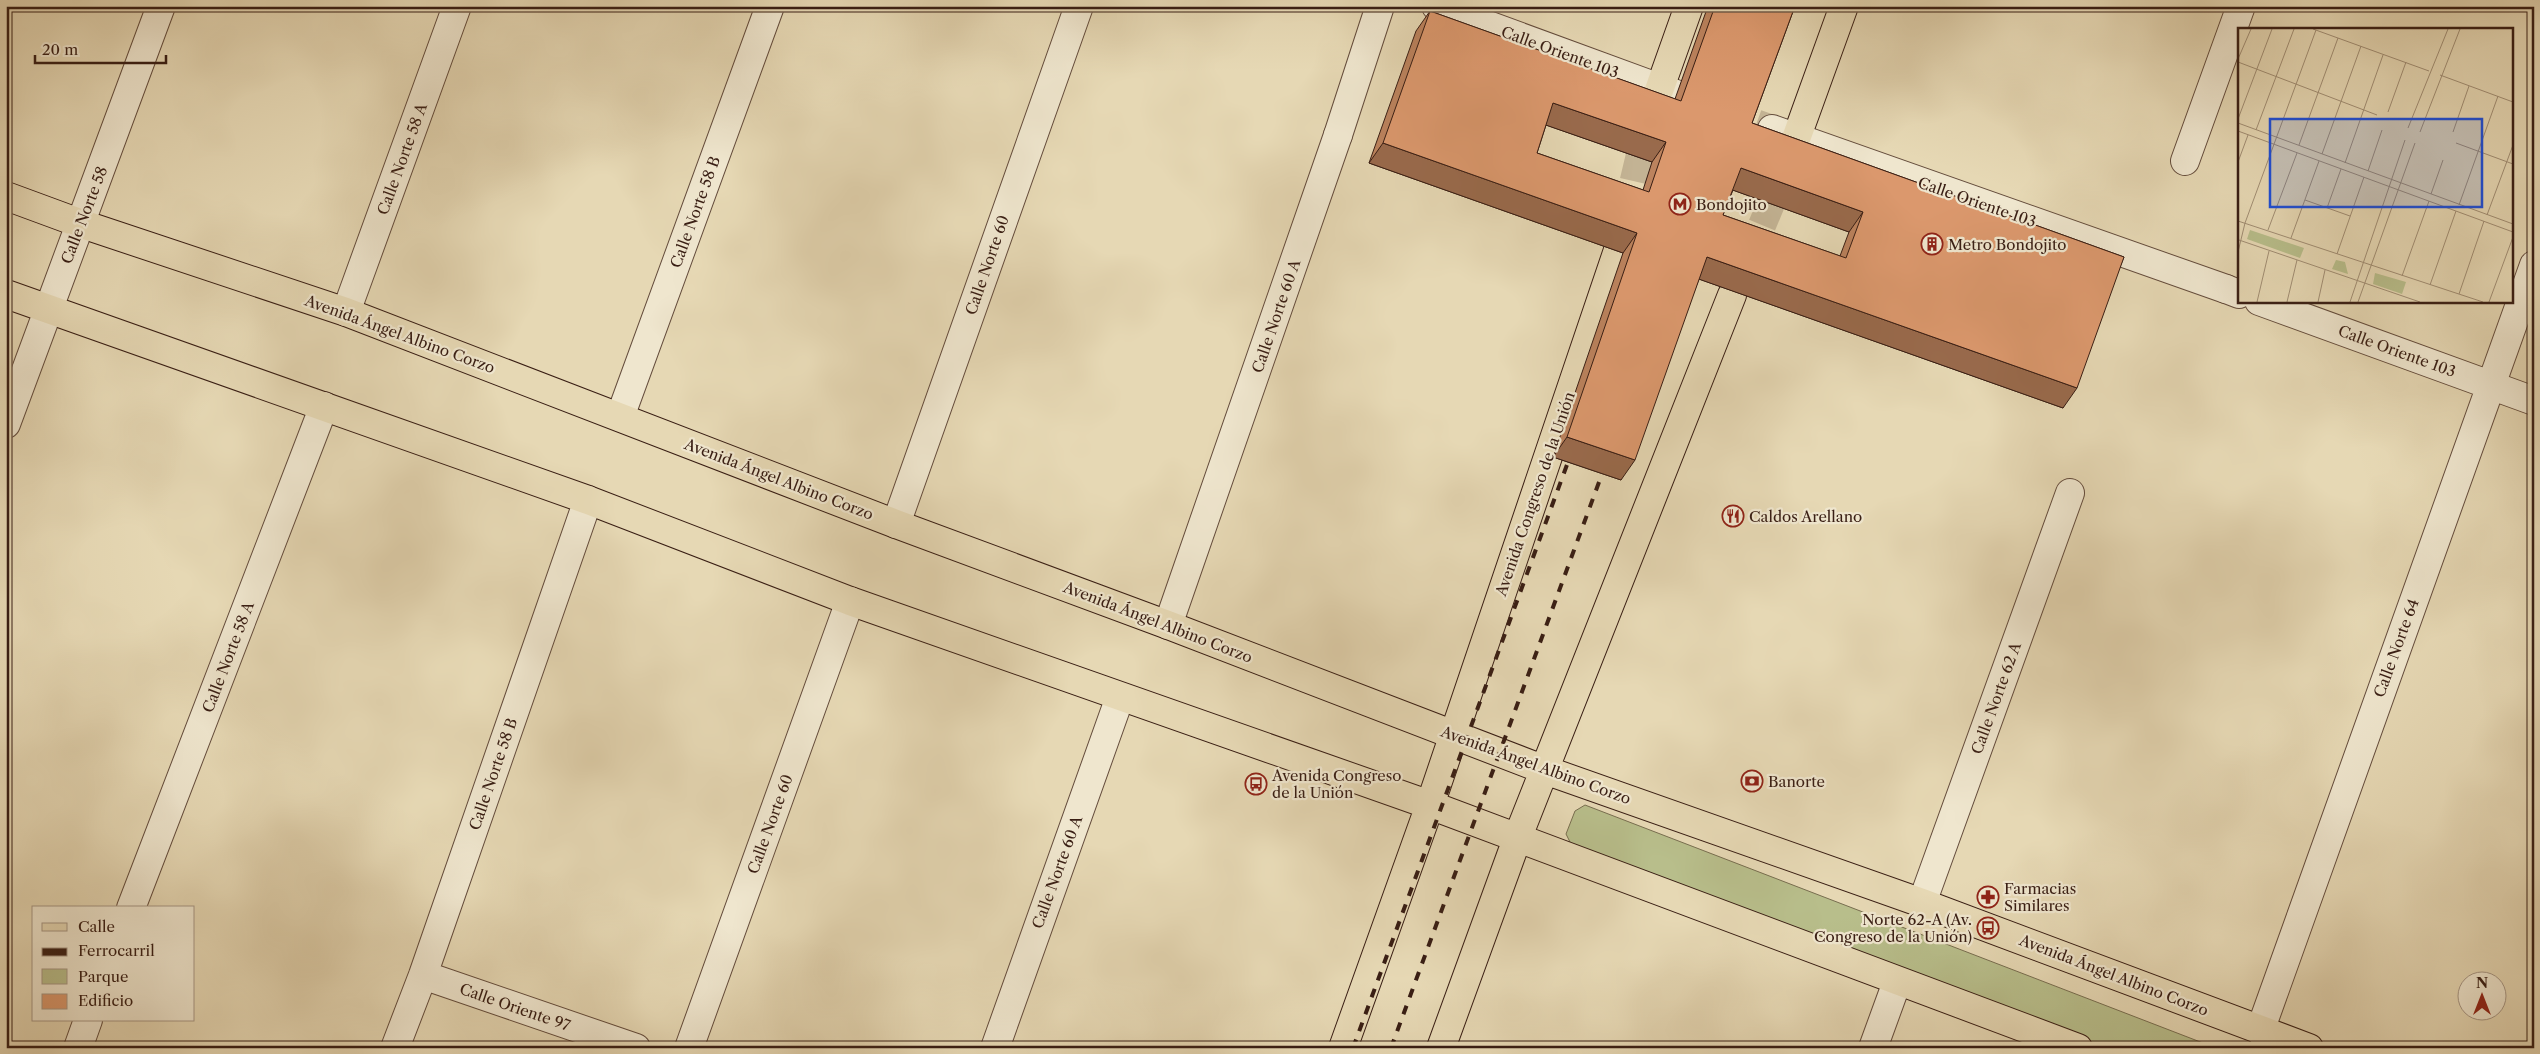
<svg xmlns="http://www.w3.org/2000/svg" width="2540" height="1054" font-family="'Libre Caslon Text',serif">
	<style>
		.green { fill: #b8be8b; stroke: #786e50 }
		.lines { fill: none; stroke-linecap: round; stroke-linejoin: round }
		.pedestrian-tunnel { stroke: #c3b394; stroke-width: 28; stroke-dasharray: 28 14; stroke-linecap: butt }
		.primary-tunnel { stroke: #c3b394; stroke-width: 28; stroke-dasharray: 28 14; stroke-linecap: butt }
		.pedestrian-casing { stroke: #644c3c; stroke-width: 30 }
		.minor-casing { stroke: #644c3c; stroke-width: 30 }
		.primary-casing { stroke: #391e14; stroke-width: 30 }
		.pedestrian { stroke: #efe6ce; stroke-width: 28 }
		.minor { stroke: #efe6ce; stroke-width: 28 }
		.primary { stroke: #e6d8b4; stroke-width: 28 }
		.rail { stroke: #391e14; stroke-width: 4; stroke-dasharray: 9 9; stroke-linecap: butt }
		.wall { fill: #bc835e; stroke: #391e14; fill-rule: evenodd }
		.shaded-wall { fill: #996a4c; stroke: #391e14 }
		.building { fill: #db986d; stroke: #391e14; fill-rule: evenodd }
		.labels { text-anchor: middle; dominant-baseline: central; stroke-width: 4.5; stroke-linejoin: round; paint-order: stroke }
		.street-label { font-size: 15px; fill: #391e14; stroke: #efe6ce }
		.poi-label { font-size: 15px; fill: #391e14; stroke: #efe6ce; text-anchor: start }
		.inset-road { fill: none; stroke: #a18e74; stroke-width: 1 }
		.view { fill: #1d4ed8; fill-opacity: 0.15; stroke: #1d4ed8; stroke-width: 2.5 }
		.inset-edge { fill: none; stroke: #391e14; stroke-width: 2.5 }
	</style>
	<rect width="100%" height="100%" fill="#e6d8b4"/>
	<filter id="stains"><feTurbulence type="fractalNoise" baseFrequency=".004" numOctaves="4"/><feColorMatrix values="0 0 0 0 .2 0 0 0 0 .09 0 0 0 0 .02 0 0 0 .5 -.17"/></filter>
	<radialGradient id="worn" r=".72"><stop offset=".6" stop-color="#630" stop-opacity="0"/><stop offset="1" stop-color="#630" stop-opacity=".3"/></radialGradient>
	<path class="green" d="M1585 805 2216 1048H2103L1573 848 1566 834 1575 811Z"/>
	<g class="lines">
		<path class="pedestrian-tunnel" d="M1717 109 1772 129"/>
		<path class="primary-tunnel" d="M1624 222 1648 121
			M1746 264 1785 170"/>
		<g class="pedestrian-casing">
			<path id="pedestrian" d="M1436 6 1684 97
				M1772 129 2226 289
				M1338 135 1380 6"/>
		</g>
		<g class="minor-casing">
			<path id="minor" d="M2185 161 2241 6
				M2226 289 2239 294
				M2259 301 2534 401
				M346 312 457 6
				M620 417 770 6
				M6 424 161 6
				M896 524 1079 6
				M1168 625 1338 135
				M1922 903 2070 493
				M131 908 324 406
				M423 975 636 1048
				M2260 1031 2534 265
				M78 1048 88 1020
				M395 1048 423 975 588 500
				M689 1048 850 601
				M995 1048 1120 697
				M1873 1048 1897 982"/>
		</g>
		<g class="primary-casing">
			<path id="primary" d="M1651 113 1689 6
				M1788 161 1844 6
				M6 196 82 224 346 312 896 524 1168 625 1545 770 1922 903 2309 1048
				M6 294 588 500 850 601 1430 805 2078 1048
				M1343 1048 1430 805 1618 250
				M1441 1048 1517 839 1732 295"/>
		</g>
		<use href="#pedestrian" class="pedestrian"/>
		<use href="#minor" class="minor"/>
		<use href="#primary" class="primary"/>
		<path class="rail" d="M1353 1048 1568 462
			M1391 1048 1602 474"/>
	</g>
	<path class="wall" d="M1708 6H1795L1752 123 2124 257 2063 408 1699 279 1621 480 1553 457 1623 253 1369 163 1416 31 1430 11 1675 99ZM1546 125 1652 162 1643 190 1537 153ZM1733 190 1849 232 1840 256 1723 215Z"/>
	<path class="shaded-wall" d="M1553 103 1666 142 1652 162 1540 123Z
		M1383 143 1637 233 1623 253 1369 163Z
		M1741 168 1863 212 1849 232 1727 188Z
		M1707 257 2077 388 2063 408 1693 277Z
		M1567 437 1635 460 1621 480 1553 457Z"/>
	<path class="building" d="M1715 6H1795L1752 123 2124 257 2077 388 1707 257 1635 460 1567 437 1637 233 1383 143 1430 11 1681 101ZM1553 103 1666 142 1649 192 1537 153ZM1741 168 1863 212 1846 258 1723 215Z"/>
	<defs>
		<g id="metro-ring" transform="scale(1.125)"><circle r="9.5" fill="#efe6ce" stroke="#8f2418" stroke-width="1.5"/><path d="M-5.5 5V-5H-3L0 0L3-5H5.5V5H3V-.5L0 4L-3-.5V5Z" fill="#8f2418"/></g>
		<g id="building-ring" transform="scale(1.125)"><circle r="9.5" fill="#efe6ce" stroke="#8f2418" stroke-width="1.5"/><path d="M-4-6H4V6H1V3H-1V6H-4ZM-2.5-4.3h1.7v1.8h-1.7ZM.8-4.3h1.7v1.8H.8ZM-2.5-1h1.7V.8h-1.7ZM.8-1h1.7V.8H.8Z" fill="#8f2418"/></g>
		<g id="restaurant-ring" transform="scale(1.125)"><circle r="9.5" fill="#efe6ce" stroke="#8f2418" stroke-width="1.5"/><path d="M-5-6h1v4h1v-4h1v4h1v-4h1v5L-1.5 .5V6h-2V.5L-5-1ZM5-6V6H3V1.5H1.5Q1.5-4 5-6Z" fill="#8f2418"/></g>
		<g id="bank-ring" transform="scale(1.125)"><circle r="9.5" fill="#efe6ce" stroke="#8f2418" stroke-width="1.5"/><path d="M-6-4H6V4H-6ZM0-2.3a2.3 2.3 0 1 0 0 4.6a2.3 2.3 0 1 0 0-4.6Z" fill="#8f2418"/></g>
		<g id="bus-ring" transform="scale(1.125)"><circle r="9.5" fill="#efe6ce" stroke="#8f2418" stroke-width="1.5"/><path d="M-5-6H5V4H4V6H2V4H-2V6H-4V4H-5ZM-3.5-4V0h7V-4ZM-3.5 1.2v1.5H-2V1.2ZM2 1.2v1.5H3.5V1.2Z" fill="#8f2418"/></g>
		<g id="pharmacy-ring" transform="scale(1.125)"><circle r="9.5" fill="#efe6ce" stroke="#8f2418" stroke-width="1.5"/><path d="M-2-6h4v4h4v4h-4v4h-4v-4h-4v-4h4Z" fill="#8f2418"/></g>
	</defs>
	<g fill-rule="evenodd">
		<use href="#metro-ring" x="1680" y="204"/>
		<use href="#building-ring" x="1932" y="244"/>
		<use href="#restaurant-ring" x="1733" y="516"/>
		<use href="#bank-ring" x="1752" y="781"/>
		<use href="#bus-ring" x="1256" y="784"/>
		<use href="#pharmacy-ring" x="1988" y="897"/>
		<use href="#bus-ring" x="1988" y="928"/>
	</g>
	<g class="labels">
		<g class="street-label">
			<text transform="translate(1560 52) rotate(20)">Calle Oriente 103</text>
			<text transform="translate(402 159) rotate(-70)">Calle Norte 58 A</text>
			<text transform="translate(1977 202) rotate(19)">Calle Oriente 103</text>
			<text transform="translate(695 212) rotate(-70)">Calle Norte 58 B</text>
			<text transform="translate(84 215) rotate(-69)">Calle Norte 58</text>
			<text transform="translate(987 265) rotate(-71)">Calle Norte 60</text>
			<text transform="translate(1276 316) rotate(-71)">Calle Norte 60 A</text>
			<text transform="translate(400 334) rotate(20)">Avenida Ángel Albino Corzo</text>
			<text transform="translate(2397 351) rotate(20)">Calle Oriente 103</text>
			<text transform="translate(779 479) rotate(21)">Avenida Ángel Albino Corzo</text>
			<text transform="translate(1535 494) rotate(-71)">Avenida Congreso de la Unión</text>
			<text transform="translate(1158 622) rotate(21)">Avenida Ángel Albino Corzo</text>
			<text transform="translate(2396 648) rotate(-70)">Calle Norte 64</text>
			<text transform="translate(228 657) rotate(-69)">Calle Norte 58 A</text>
			<text transform="translate(1996 698) rotate(-70)">Calle Norte 62 A</text>
			<text transform="translate(1536 765) rotate(20)">Avenida Ángel Albino Corzo</text>
			<text transform="translate(493 774) rotate(-71)">Calle Norte 58 B</text>
			<text transform="translate(770 824) rotate(-70)">Calle Norte 60</text>
			<text transform="translate(1057 872) rotate(-70)">Calle Norte 60 A</text>
			<text transform="translate(2114 975) rotate(21)">Avenida Ángel Albino Corzo</text>
			<text transform="translate(515 1007) rotate(19)">Calle Oriente 97</text>
		</g>
		<g class="poi-label">
			<text x="1696" y="204">Bondojito</text>
			<text x="1948" y="244">Metro Bondojito</text>
			<text x="1749" y="516">Caldos Arellano</text>
			<text x="1272" y="775">Avenida Congreso<tspan x="1272" dy="17">de la Unión</tspan></text>
			<text x="1768" y="781">Banorte</text>
			<text x="2004" y="888">Farmacias<tspan x="2004" dy="17">Similares</tspan></text>
			<text x="1972" y="919" text-anchor="end">Norte 62-A (Av.<tspan x="1972" dy="17">Congreso de la Unión)</tspan></text>
		</g>
	</g>
	<g transform="translate(2238 28)">
		<rect width="275" height="275" fill="#e6d8b4"/>
		<path d="M12 202 66 220 62 230 9 211ZM98 232 107 234 110 246 94 241ZM137 245 168 254 164 266 135 256Z" fill="#b8be8b"/>
		<path class="inset-road" d="M75 1 191 43M0 31 13 1M0 34 139 87M202 47 275 74M150 84 168 34M0 91 34 1M0 95 275 196M170 100 210 1M18 102 56 1M0 103 275 204M182 104 222 1M215 104 231 58M218 115 275 136M61 117 100 10M84 126 123 18M0 134 10 107M107 135 145 27M130 143 144 102M193 166 205 132M67 172 112 188M221 177 260 68M89 180 103 141M249 187 275 117M0 193 245 274M30 202 59 125M53 210 81 133M1 212 182 274M0 224 7 195 78 2M99 226 126 149M164 248 191 173M192 257 218 183M221 266 246 193M19 274 31 223M49 274 59 232M80 274 87 242M112 274 167 112M120 274 177 115M251 274 275 209"/>
		<path class="view" d="M32 91H244V179H32Z"/>
		<rect width="275" height="275" class="inset-edge"/>
	</g>
	<rect width="2540" height="1054" fill="none" stroke="#e6d8b4" stroke-width="25"/>
	<rect x="8" y="8" width="2525" height="1039" fill="none" stroke="#391e14" stroke-width="2.5"/>
	<rect x="12" y="12" width="2515" height="1029" fill="none" stroke="#391e14"/>
	<rect x="32" y="906" width="162" height="115" fill="#efe6ce" stroke="#a69684"/>
	<rect x="42" y="923" width="25" height="8" fill="#e6d8b4" stroke="#a69684"/>
	<text x="78" y="932" font-size="15" fill="#391e14">Calle</text>
	<rect x="42" y="948" width="25" height="8" fill="#391e14" stroke="#a69684"/>
	<text x="78" y="956" font-size="15" fill="#391e14">Ferrocarril</text>
	<rect x="42" y="969" width="25" height="15" fill="#b8be8b" stroke="#a69684"/>
	<text x="78" y="982" font-size="15" fill="#391e14">Parque</text>
	<rect x="42" y="994" width="25" height="15" fill="#db986d" stroke="#a69684"/>
	<text x="78" y="1006" font-size="15" fill="#391e14">Edificio</text>
	<g transform="translate(2482 996)"><circle r="24" fill="#efe6ce" stroke="#a69684"/>
	<path d="M0-4L9 19L0 12L-9 19Z" fill="#8f2418"/>
	<text y="-8" font-size="14" font-weight="bold" text-anchor="middle" fill="#391e14">N</text>
	</g>
	<path d="M35 55v8h131v-8" fill="none" stroke="#391e14" stroke-width="2.5"/>
	<text x="42" y="55" font-size="15" fill="#391e14" stroke="#efe6ce" stroke-width="4" paint-order="stroke">20 m</text>
	<rect width="100%" height="100%" filter="url(#stains)"/>
	<rect width="100%" height="100%" fill="url(#worn)"/>
</svg>
